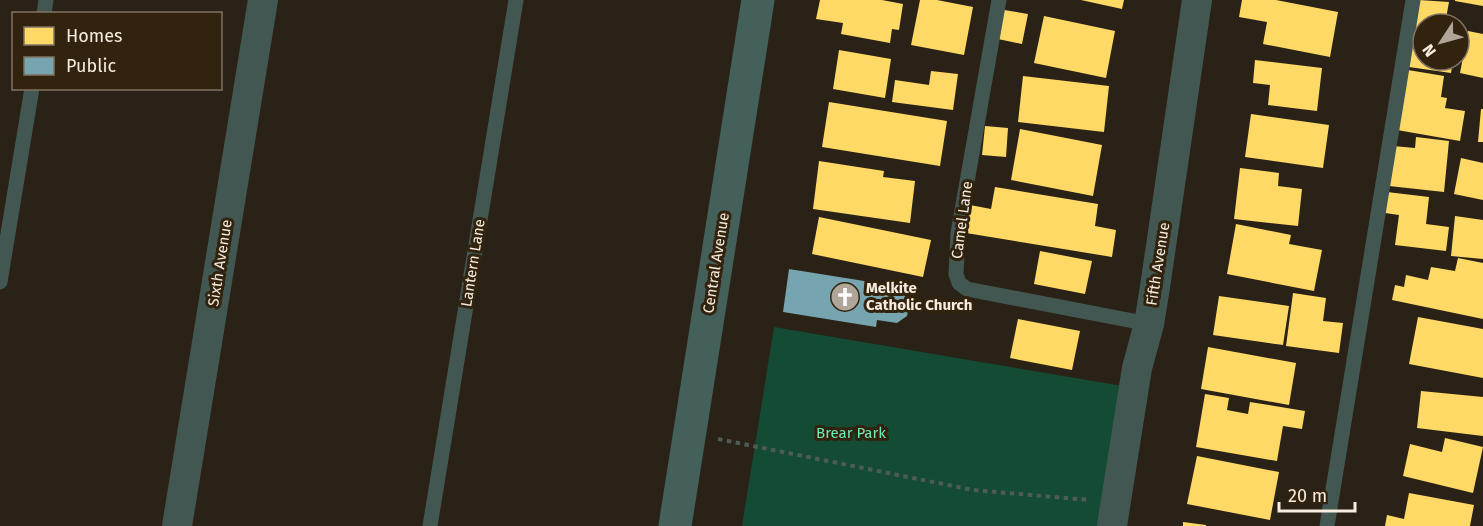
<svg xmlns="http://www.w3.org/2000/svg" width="1483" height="526" font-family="'Fira Sans',sans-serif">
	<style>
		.green { fill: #144b35 }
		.homes { fill: #ffd966 }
		.public { fill: #76a5af }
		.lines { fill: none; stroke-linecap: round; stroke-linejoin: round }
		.path { stroke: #4f5b55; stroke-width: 4; stroke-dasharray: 4.5 4.5; stroke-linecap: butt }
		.service { stroke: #425752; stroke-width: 15 }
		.minor { stroke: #425752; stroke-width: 30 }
		.primary { stroke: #44605b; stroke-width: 33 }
		.labels { text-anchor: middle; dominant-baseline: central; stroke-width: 6; stroke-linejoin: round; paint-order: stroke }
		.street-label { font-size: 15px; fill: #f7ece0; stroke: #32230e }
		.poi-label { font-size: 15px; font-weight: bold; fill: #f7ece0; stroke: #32230e; text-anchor: start }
		.park-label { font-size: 15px; fill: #6cecb8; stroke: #32230e }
	</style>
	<rect width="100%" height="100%" fill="#2a2216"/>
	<path class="green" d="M774 327 1134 388 1112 526H742Z"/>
	<path class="homes" d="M820 0H882L903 4 899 30 892 29 890 43 841 34 843 23 816 19Z
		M920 0H937L973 7 964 55 911 45Z
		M1081 0H1124L1122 9Z
		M1242 0H1276L1338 12 1330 57 1263 44 1267 22 1239 17Z
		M1419 0 1449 2 1445 24H1423V60H1453L1451 73 1409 67Z
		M1455 0H1483V6L1455 1Z
		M1004 10 1028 14 1022 44 998 39Z
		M1044 16 1115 31 1106 78 1034 63Z
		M1468 31 1483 34V78L1460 73Z
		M839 50 891 59 885 98 833 89Z
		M1255 60 1322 68 1317 111 1268 105 1270 85 1253 83Z
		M1408 70 1444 76 1441 97 1447 98 1445 108 1465 111 1460 141 1397 130Z
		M931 71 958 74 953 110 892 102 895 80 929 85Z
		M1023 76 1109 86 1104 132 1018 122Z
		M829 102 947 121 940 166 822 147Z
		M1481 109H1483V142H1478Z
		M1251 114 1329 125 1323 168 1245 157Z
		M985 126 1008 128 1006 157 982 155Z
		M1020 129 1102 145 1093 196 1011 180Z
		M1416 137 1449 141 1444 192 1389 186 1393 146 1415 148Z
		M1461 158 1483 163V200L1454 194Z
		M819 161 884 171 883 177 915 181 910 223 813 209Z
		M1240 168 1279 173 1278 186 1302 189 1298 226 1234 219Z
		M995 187 1098 204 1095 226 1116 230 1112 257 966 233 970 205 991 209Z
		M1387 192 1429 197 1426 224 1449 227 1446 251 1395 245 1399 215 1385 213Z
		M1455 216 1483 220V259L1451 256Z
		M819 217 931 240 923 277 812 254Z
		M1236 224 1291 235 1289 244 1322 250 1314 291 1227 274Z
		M1040 251 1092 261 1085 294 1034 284Z
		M1458 258 1483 263V319L1392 300 1395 285 1404 287 1406 275 1428 280 1431 267 1455 271Z
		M1293 293 1326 298 1323 321 1343 323 1339 353 1286 346Z
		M1219 296 1289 306 1283 345 1213 335Z
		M1418 317 1483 329V378L1409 364Z
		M1018 319 1080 331 1072 370 1010 358Z
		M1208 347 1296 363 1289 405 1201 389Z
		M1421 391 1483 397V436L1417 428Z
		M1205 394 1229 398 1227 410 1248 414 1250 402 1305 411 1302 429 1283 426 1277 461 1196 447Z
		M1445 438 1483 447 1473 493 1403 476 1410 444 1442 452Z
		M1197 456 1279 472 1270 520 1187 504Z
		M1409 493 1474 505 1470 526H1385L1387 515 1404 519Z
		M1183 522 1206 525V526H1183Z"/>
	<path class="public" d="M789 269 883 284 882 290 902 293 910 301 907 316 897 323 877 320 876 327 783 312Z"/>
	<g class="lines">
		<path class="path" d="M718 439 973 490 1089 500"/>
		<path class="service" d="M999 0 958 233 956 274 959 283 967 289 1149 324
			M44 14 46 0
			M0 282 32 88
			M430 526 516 0
			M1327 526 1413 0"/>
		<path class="minor" d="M177 526 263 0
			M1112 526 1137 368 1149 324 1155 287 1197 0"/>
		<path class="primary" d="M675 526 758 0"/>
	</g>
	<defs>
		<g id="church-disc" transform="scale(1.5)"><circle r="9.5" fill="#afa599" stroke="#32230e"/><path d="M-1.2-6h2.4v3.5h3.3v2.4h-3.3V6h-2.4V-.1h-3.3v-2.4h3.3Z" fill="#fff"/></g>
	</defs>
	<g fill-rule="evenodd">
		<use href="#church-disc" x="845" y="297"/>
	</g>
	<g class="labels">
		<g class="street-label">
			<text transform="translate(962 220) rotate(-82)">Camel Lane</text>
			<text transform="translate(220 263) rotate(-81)">Sixth Avenue</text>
			<text transform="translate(473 263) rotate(-81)">Lantern Lane</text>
			<text transform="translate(716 263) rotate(-81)">Central Avenue</text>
			<text transform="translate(1158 264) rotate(-81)">Fifth Avenue</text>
		</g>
		<g class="poi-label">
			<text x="866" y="288">Melkite<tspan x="866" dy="17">Catholic Church</tspan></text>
		</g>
		<g class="park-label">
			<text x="851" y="433">Brear Park</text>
		</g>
	</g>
	<rect x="12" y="12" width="210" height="78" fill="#32230e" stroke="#817362" stroke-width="1.5"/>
	<rect x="24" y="27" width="30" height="18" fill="#ffd966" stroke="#817362" stroke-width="1.5"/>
	<text x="66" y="42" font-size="18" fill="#f7ece0">Homes</text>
	<rect x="24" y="57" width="30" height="18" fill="#76a5af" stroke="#817362" stroke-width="1.5"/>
	<text x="66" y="72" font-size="18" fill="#f7ece0">Public</text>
	<g transform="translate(1441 42) rotate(234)"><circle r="28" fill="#32230e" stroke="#817362" stroke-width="1.5"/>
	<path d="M0-4.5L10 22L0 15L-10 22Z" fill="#afa599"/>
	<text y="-9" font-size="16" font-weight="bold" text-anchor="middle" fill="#f7ece0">N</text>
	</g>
	<path d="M1279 502v9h76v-9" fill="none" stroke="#f7ece0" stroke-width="3"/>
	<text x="1288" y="502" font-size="18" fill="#f7ece0" stroke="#32230e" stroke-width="4.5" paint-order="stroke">20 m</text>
</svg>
